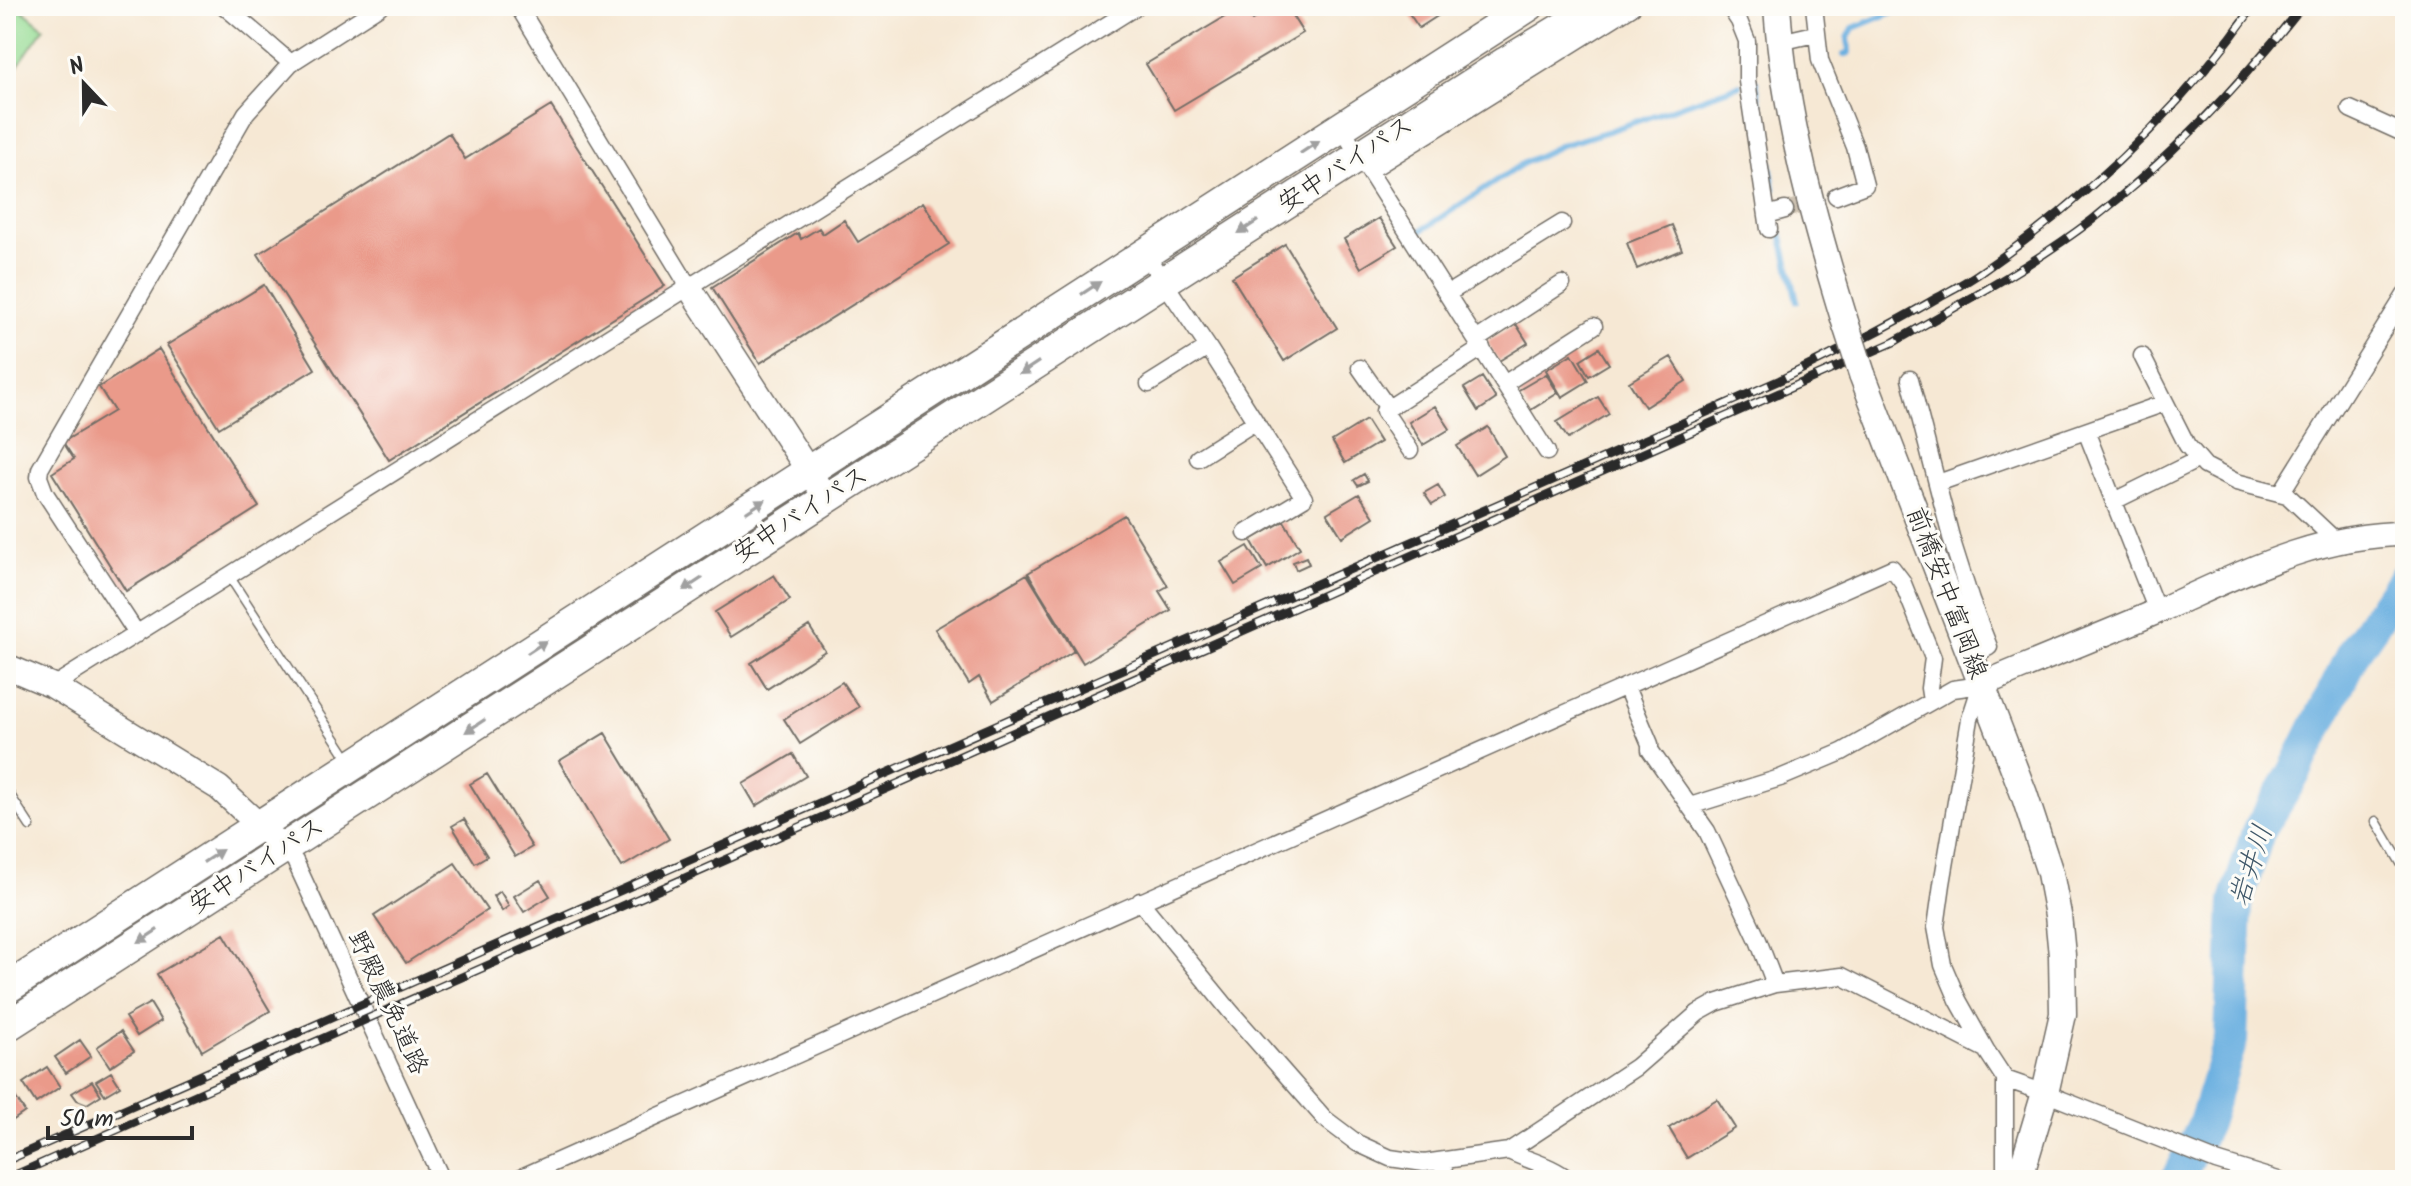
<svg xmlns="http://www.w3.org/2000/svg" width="2411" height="1186" font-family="Kalam,'Klee One',sans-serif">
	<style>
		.green { fill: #98dd96; stroke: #628460; stroke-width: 2 }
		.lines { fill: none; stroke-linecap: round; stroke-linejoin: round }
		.stream { stroke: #69afe0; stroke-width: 6 }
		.river { stroke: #69afe0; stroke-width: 34 }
		.building { fill: #ea9a8a }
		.street-tunnel { stroke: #cdc2b2; stroke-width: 16; stroke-dasharray: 16 8; stroke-linecap: butt }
		.lane-casing { stroke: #726d66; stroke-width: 11 }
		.street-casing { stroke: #726d66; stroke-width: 19 }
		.secondary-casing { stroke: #726d66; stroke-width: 27 }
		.primary-casing { stroke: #726d66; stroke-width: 29 }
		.highway-casing { stroke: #726d66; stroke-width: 33 }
		.lane { stroke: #fff; stroke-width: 8 }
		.street { stroke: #fff; stroke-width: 16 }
		.secondary { stroke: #fff; stroke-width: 24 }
		.primary { stroke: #fff; stroke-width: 26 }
		.highway { stroke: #fff; stroke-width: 30 }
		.rail-casing { stroke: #2b2b2b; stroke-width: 9 }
		.rail { stroke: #fdfcf7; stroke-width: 6; stroke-dasharray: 18; stroke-linecap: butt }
		.primary-bridge-casing { stroke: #726d66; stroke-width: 29; stroke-linecap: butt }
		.primary-bridge { stroke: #fff; stroke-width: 26 }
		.oneway { fill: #a0a0a0 }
		.labels { text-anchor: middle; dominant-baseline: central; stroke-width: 6; stroke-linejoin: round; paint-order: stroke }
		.street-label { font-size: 26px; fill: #2b2b2b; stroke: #fdfcf7 }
		.water-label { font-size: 28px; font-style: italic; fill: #41596a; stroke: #fdfcf7 }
	</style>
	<rect width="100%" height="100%" fill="#fdfcf7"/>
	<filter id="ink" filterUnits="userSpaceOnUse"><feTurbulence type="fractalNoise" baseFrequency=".0125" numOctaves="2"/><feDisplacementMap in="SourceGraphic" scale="16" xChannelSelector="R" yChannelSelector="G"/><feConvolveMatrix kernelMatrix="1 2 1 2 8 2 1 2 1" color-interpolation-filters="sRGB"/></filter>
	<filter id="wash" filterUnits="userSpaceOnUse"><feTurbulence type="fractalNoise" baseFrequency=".006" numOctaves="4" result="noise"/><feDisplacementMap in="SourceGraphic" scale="32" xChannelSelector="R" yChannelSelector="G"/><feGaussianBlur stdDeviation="1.8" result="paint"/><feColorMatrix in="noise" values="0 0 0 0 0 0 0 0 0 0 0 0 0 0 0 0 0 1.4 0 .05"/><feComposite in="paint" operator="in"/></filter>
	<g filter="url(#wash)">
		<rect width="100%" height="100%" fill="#f6e8d4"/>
		<path class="green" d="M6 6H17L44 28 8 80 6 79Z"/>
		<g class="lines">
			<path class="stream" d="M1844 55 1849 53 1848 38 1853 28 1907 6
				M1756 82 1774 189
				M1419 232 1522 164 1559 146 1609 131 1740 85
				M1781 233 1797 301"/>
			<path class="river" d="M2177 1180 2205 1123 2231 1040 2236 902 2258 832 2293 775 2354 651 2405 578"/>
		</g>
		<g id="blocks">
			<path class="building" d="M1243 6 1252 20 1276 6H1286L1303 33 1174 110 1146 64Z
				M1404 6H1453L1419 28Z
				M551 106 665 286 389 460 258 254 449 133 465 159Z
				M923 202 949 244 760 363 712 287 798 233 801 239 819 228 823 234 844 220 858 242Z
				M1379 218 1397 246 1361 268 1344 239Z
				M1672 225 1682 250 1637 269 1627 243Z
				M1285 244 1337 328 1284 361 1232 277Z
				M264 285 315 369 219 428 167 345Z
				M1516 324 1528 343 1499 361 1487 342Z
				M1599 348 1609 364 1589 376 1580 360Z
				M159 349 259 507 126 591 52 473 74 459 63 442 114 411 99 387Z
				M1572 354 1588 381 1562 397 1546 370Z
				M1671 357 1686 381 1645 407 1629 382Z
				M1546 374 1558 393 1529 411 1517 391Z
				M1482 377 1496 399 1478 411 1464 388Z
				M1598 397 1609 414 1568 439 1557 422Z
				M1435 406 1450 429 1423 445 1409 422Z
				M1366 420 1380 442 1345 463 1332 441Z
				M1488 427 1505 456 1475 475 1457 446Z
				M1364 474 1368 481 1358 486 1354 480Z
				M1438 485 1445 497 1432 505 1424 493Z
				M1359 494 1374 517 1342 537 1327 513Z
				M1124 515 1168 586 1159 591 1171 610 1083 663 1028 573Z
				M1284 521 1300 548 1267 568 1251 540Z
				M1248 546 1262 569 1235 585 1221 562Z
				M1306 557 1309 564 1296 570 1293 562Z
				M1027 574 1074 651 993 701 979 677 969 684 935 629Z
				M774 575 790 600 731 637 715 612Z
				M809 626 825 651 767 689 751 663Z
				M842 682 859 707 800 744 784 719Z
				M605 733 669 839 622 867 559 761Z
				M793 754 806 776 756 806 743 784Z
				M487 774 532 847 515 857 470 784Z
				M464 819 487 856 475 863 452 826Z
				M455 863 487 910 406 963 374 916Z
				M540 880 550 896 524 912 514 896Z
				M500 891 509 906 502 911 493 896Z
				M224 934 270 1011 202 1051 157 974Z
				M150 1003 161 1021 137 1036 125 1017Z
				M121 1031 134 1051 110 1067 97 1047Z
				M80 1040 91 1056 66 1073 55 1057Z
				M47 1067 60 1087 36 1103 23 1083Z
				M111 1072 120 1086 105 1095 96 1081Z
				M92 1081 101 1095 87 1104 77 1100 72 1093Z
				M6 1083 25 1112 6 1125Z
				M1717 1099 1735 1128 1687 1158 1669 1128Z"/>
		</g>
	</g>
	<g filter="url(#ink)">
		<use href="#blocks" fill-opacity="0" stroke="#726d66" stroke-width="2"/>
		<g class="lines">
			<path class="street-tunnel" d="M1785 210 1836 196"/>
			<g class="lane-casing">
				<path id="lane" d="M229 576 349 760
					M6 789 30 826
					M2376 821 2405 870"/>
			</g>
			<g class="street-casing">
				<path id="street" d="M224 6 291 63
					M518 6 689 287
					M1729 6 1739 21 1747 41V81L1769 229
					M1814 6 1820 60 1855 147 1865 185 1836 196
					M1780 42 1815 34
					M2350 109 2405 134
					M1341 127 1547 452
					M1369 171 1633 6
					M1767 215 1785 210
					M1145 254 1208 347 1304 498 1246 533
					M1447 294 1562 223
					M1476 340 1562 284
					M2142 356 2187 445 2205 466 2236 482 2287 495 2335 540
					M1360 368 1388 408
					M1910 379 1952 541 1971 601 1989 647 1971 656
					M1149 384 1208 347
					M1504 384 1594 326
					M2086 431 2157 611
					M1410 450 1384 411 1482 348
					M1198 458 1255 422
					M1938 483 2165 403
					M2281 493 2405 295
					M2114 501 2199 459
					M137 634 45 493 39 477 40 469 246 113 291 63 380 6
					M53 686 1137 6
					M1626 687 1650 744V750L1707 831 1758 940 1775 984 1842 976 1985 1049
					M1690 806 1780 778 1842 752 1953 689 1981 685 1970 719 1942 884 1936 927 1943 965 1958 1000 1986 1050 2005 1079 2045 1093 2216 1161 2278 1180
					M285 849 295 861 442 1180
					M1140 901 1230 1011 1325 1119 1357 1143 1390 1158 1424 1163 1509 1151 1636 1067 1698 1013 1716 1003 1775 984
					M1509 1151C1529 1161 1551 1165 1569 1180
					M515 1180 1892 568 1902 581 1933 658 1929 688 1931 701
					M1442 1180 1445 1160
					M2005 1180V1079"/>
			</g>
			<g class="secondary-casing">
				<path id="secondary" d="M689 287 826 498
					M6 666 53 686 219 788 272 837
					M1981 685C2039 660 2098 637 2156 612 2237 576 2314 534 2405 534"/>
			</g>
			<g class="primary-casing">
				<path id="primary" d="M1777 6C1784 115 1814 221 1846 325
					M1862 374 2024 794 2050 873 2058 915 2062 955 2063 1014 2045 1093 2019 1180"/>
			</g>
			<g class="highway-casing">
				<path id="highway" d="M6 989 1529 6
					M6 1027 1163 282 1506 62 1598 6"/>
			</g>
			<use href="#lane" class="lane"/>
			<use href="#street" class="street"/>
			<use href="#secondary" class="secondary"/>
			<use href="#primary" class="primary"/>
			<use href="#highway" class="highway"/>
			<g class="rail-casing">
				<path id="rail" d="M6 1161 1780 380C1833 354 1886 328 1937 298 1953 289 1969 281 1984 270 2087 198 2181 109 2254 6
					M6 1179 1894 342C1961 304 2030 267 2092 220 2171 158 2240 85 2302 6"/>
			</g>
			<use href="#rail" class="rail"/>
			<g class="primary-bridge-casing">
				<path id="primary-bridge" d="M1846 325 1862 374"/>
			</g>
			<use href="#primary-bridge" class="primary-bridge"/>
		</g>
		<defs><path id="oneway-solid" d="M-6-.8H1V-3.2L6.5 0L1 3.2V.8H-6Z" transform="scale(2)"/></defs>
		<g class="oneway">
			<use href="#oneway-solid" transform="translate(1310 147) rotate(-33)"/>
			<use href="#oneway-solid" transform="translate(1248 227) rotate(147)"/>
			<use href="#oneway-solid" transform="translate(1091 288) rotate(-33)"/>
			<use href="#oneway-solid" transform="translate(1029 368) rotate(147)"/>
			<use href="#oneway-solid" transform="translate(756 506) rotate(-33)"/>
			<use href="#oneway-solid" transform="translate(693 584) rotate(147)"/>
			<use href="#oneway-solid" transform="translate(537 647) rotate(-33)"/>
			<use href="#oneway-solid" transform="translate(475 726) rotate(147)"/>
			<use href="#oneway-solid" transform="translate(213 856) rotate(-33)"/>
			<use href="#oneway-solid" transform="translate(148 936) rotate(147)"/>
		</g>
	</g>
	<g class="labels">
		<g class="street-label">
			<text transform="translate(1346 165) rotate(-33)">安中バイパス</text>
			<text transform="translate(801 515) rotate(-33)">安中バイパス</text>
			<text transform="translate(1946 593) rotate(69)">前橋安中富岡線</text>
			<text transform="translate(257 866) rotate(-33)">安中バイパス</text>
			<text transform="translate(387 1003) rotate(65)">野殿農免道路</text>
		</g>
		<g class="water-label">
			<text transform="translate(2252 866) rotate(-72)">岩井川</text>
		</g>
	</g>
	<rect width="2411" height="1186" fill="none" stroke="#fdfcf7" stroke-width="32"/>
	<g transform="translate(84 84) rotate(338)" stroke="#fdfcf7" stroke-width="6" paint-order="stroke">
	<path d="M0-6L14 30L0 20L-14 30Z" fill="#2b2b2b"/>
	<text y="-12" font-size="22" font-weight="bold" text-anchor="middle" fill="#2b2b2b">N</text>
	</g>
	<path d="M48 1126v12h144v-12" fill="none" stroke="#2b2b2b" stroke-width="4"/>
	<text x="60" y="1126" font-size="24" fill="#2b2b2b" stroke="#fdfcf7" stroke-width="6" paint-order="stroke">50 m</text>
</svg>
